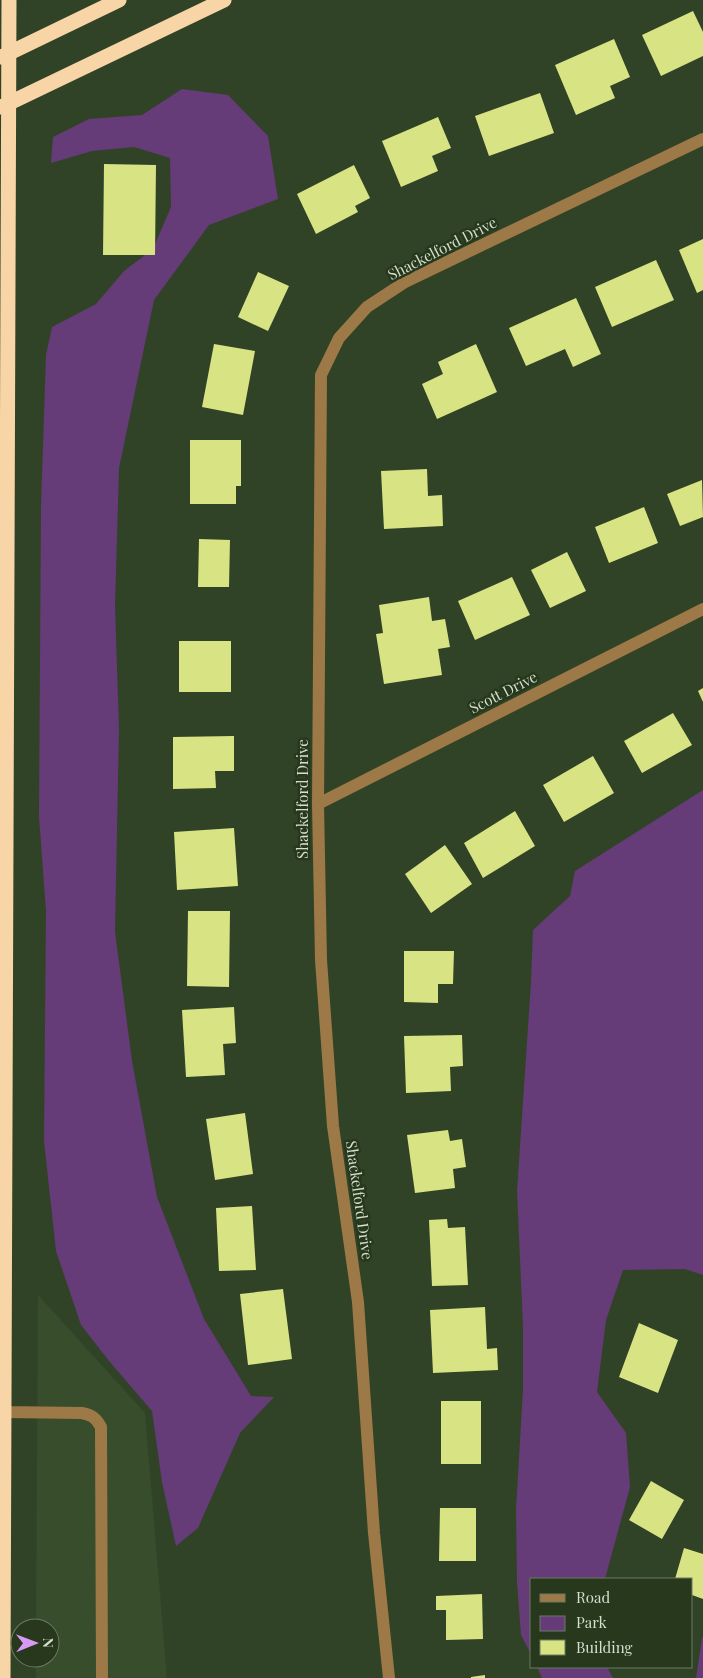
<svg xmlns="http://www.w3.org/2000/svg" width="703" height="1678" font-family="'Playfair Display',serif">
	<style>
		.built { fill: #384d2b }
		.green { fill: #653b78 }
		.building { fill: #d8e484 }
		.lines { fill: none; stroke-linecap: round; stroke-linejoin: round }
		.minor { stroke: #9c7946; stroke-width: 12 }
		.highway { stroke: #f8d5a6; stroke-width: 15 }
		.labels { text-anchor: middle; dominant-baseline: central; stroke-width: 5; stroke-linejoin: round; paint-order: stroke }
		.street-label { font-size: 15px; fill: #d4dfce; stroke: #27381d }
	</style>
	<rect width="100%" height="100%" fill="#314327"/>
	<path class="built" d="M38 1295 145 1413 167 1678H36V1658H50V1628H36Z"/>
	<path class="green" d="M182 89 228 95 268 136 278 199 209 225 154 300 119 468 115 606 119 729 115 932 132 1061 157 1197 204 1319 251 1396 274 1397 240 1433 198 1528 176 1546 162 1482 152 1411 109 1361 81 1325 56 1251 44 1141 46 911 39 816 41 506 46 355 52 327 96 304 124 271 153 249 171 207 170 158 134 147 92 151 51 163 53 137 89 119 142 115Z
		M703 790V1275L685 1269 623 1270 606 1320 597 1392 626 1433 630 1487 605 1579H532V1656L521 1635 517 1582 516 1509 523 1390V1326L517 1191 531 982 533 930 570 896 575 871Z
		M703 1637V1678H696L702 1638Z
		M537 1667H607L613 1678H542Z"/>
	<path class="building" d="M693 11 703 32V56L661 76 642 35Z
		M614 39 630 77 610 86 615 98 576 115 555 65Z
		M540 93 554 133 489 156 475 116Z
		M438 117 451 148 432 156 438 171 401 187 382 141Z
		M104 164 156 165 155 255H103Z
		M354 165 370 198 355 206 358 212 316 234 297 194Z
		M703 239V290L697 293 679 250Z
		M656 260 674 300 612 327 595 287Z
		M258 272 289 286 268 331 238 317Z
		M576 298 601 354 573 367 565 349 526 366 509 328Z
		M214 344 255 351 243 415 202 407Z
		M476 344 497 392 437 419 422 384 443 374 438 362Z
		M190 440H241V486H236V504H190Z
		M427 469 428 496 442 495 443 526 384 529 381 471Z
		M702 480 703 517 680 526 667 494Z
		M644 507 658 543 609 563 595 527Z
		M199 539 230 540 229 587H198Z
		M567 552 586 591 550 608 531 570Z
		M512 577 530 615 475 640 458 601Z
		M429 597 432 621 445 619 450 647 438 649 442 675 384 684 376 634 383 633 379 605Z
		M179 641H231V692H179Z
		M703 688V702L698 691Z
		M673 713 692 745 642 773 624 741Z
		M234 736V771H215L216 788 173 789V737Z
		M593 756 614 793 564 822 543 785Z
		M515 811 535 846 483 878 464 843Z
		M234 828 238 886 177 890 174 832Z
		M445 845 472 884 431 913 405 874Z
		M188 911H230L229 987 187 986Z
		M404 951H454L453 984H438V1003L404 1002Z
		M234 1007 236 1043 223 1044 225 1075 186 1077 182 1010Z
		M462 1035 463 1066 450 1067 451 1091 406 1093 404 1036Z
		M245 1113 253 1174 215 1180 206 1119Z
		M448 1130 450 1141 462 1139 466 1167 453 1169 455 1188 415 1193 407 1135Z
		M252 1206 256 1270 219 1271 216 1208Z
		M447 1219 448 1228 465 1227 468 1285 432 1286 429 1220Z
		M283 1289 292 1359 248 1365 240 1294Z
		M485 1307 487 1349 497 1348 498 1370 433 1373 430 1310Z
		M639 1323 678 1340 658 1393 619 1377Z
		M441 1401H481V1464H441Z
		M651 1481 684 1500 662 1539 629 1520Z
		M440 1508H476V1561H439Z
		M684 1548 703 1554V1599L692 1595V1579H675Z
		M482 1594 483 1639 446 1640V1610H436V1596Z
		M485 1675V1678H471V1677Z"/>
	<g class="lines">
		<path class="minor" d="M318 804 703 609
			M0 1411 4 1412 82 1413C92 1415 96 1418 101 1427L102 1678
			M389 1678 374 1533 358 1302 333 1126 321 960 318 804 321 375 339 338 367 307 405 282 703 139"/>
		<path class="highway" d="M1 57 119 0
			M1 107 224 0
			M3 1678 9 0"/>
	</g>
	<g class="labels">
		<g class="street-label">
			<text transform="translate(442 248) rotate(-27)">Shackelford Drive</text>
			<text transform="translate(503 692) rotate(-27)">Scott Drive</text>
			<text transform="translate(302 799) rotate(-90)">Shackelford Drive</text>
			<text transform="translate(360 1200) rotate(82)">Shackelford Drive</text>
		</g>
	</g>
	<rect x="530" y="1578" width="162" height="90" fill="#27381d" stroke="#6c7b64"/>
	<rect x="540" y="1594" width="25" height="8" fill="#9c7946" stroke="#6c7b64"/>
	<text x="576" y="1603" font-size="15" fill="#d4dfce">Road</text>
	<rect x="540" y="1616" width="25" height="15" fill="#653b78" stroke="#6c7b64"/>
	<text x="576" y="1628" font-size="15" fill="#d4dfce">Park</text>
	<rect x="540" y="1640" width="25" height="15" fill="#d8e484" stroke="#6c7b64"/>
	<text x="576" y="1653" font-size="15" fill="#d4dfce">Building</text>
	<g transform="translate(35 1643) rotate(89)"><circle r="24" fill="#27381d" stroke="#6c7b64"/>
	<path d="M0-4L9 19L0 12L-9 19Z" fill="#d99af7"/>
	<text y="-8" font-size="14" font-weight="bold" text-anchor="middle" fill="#d4dfce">N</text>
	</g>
</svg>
